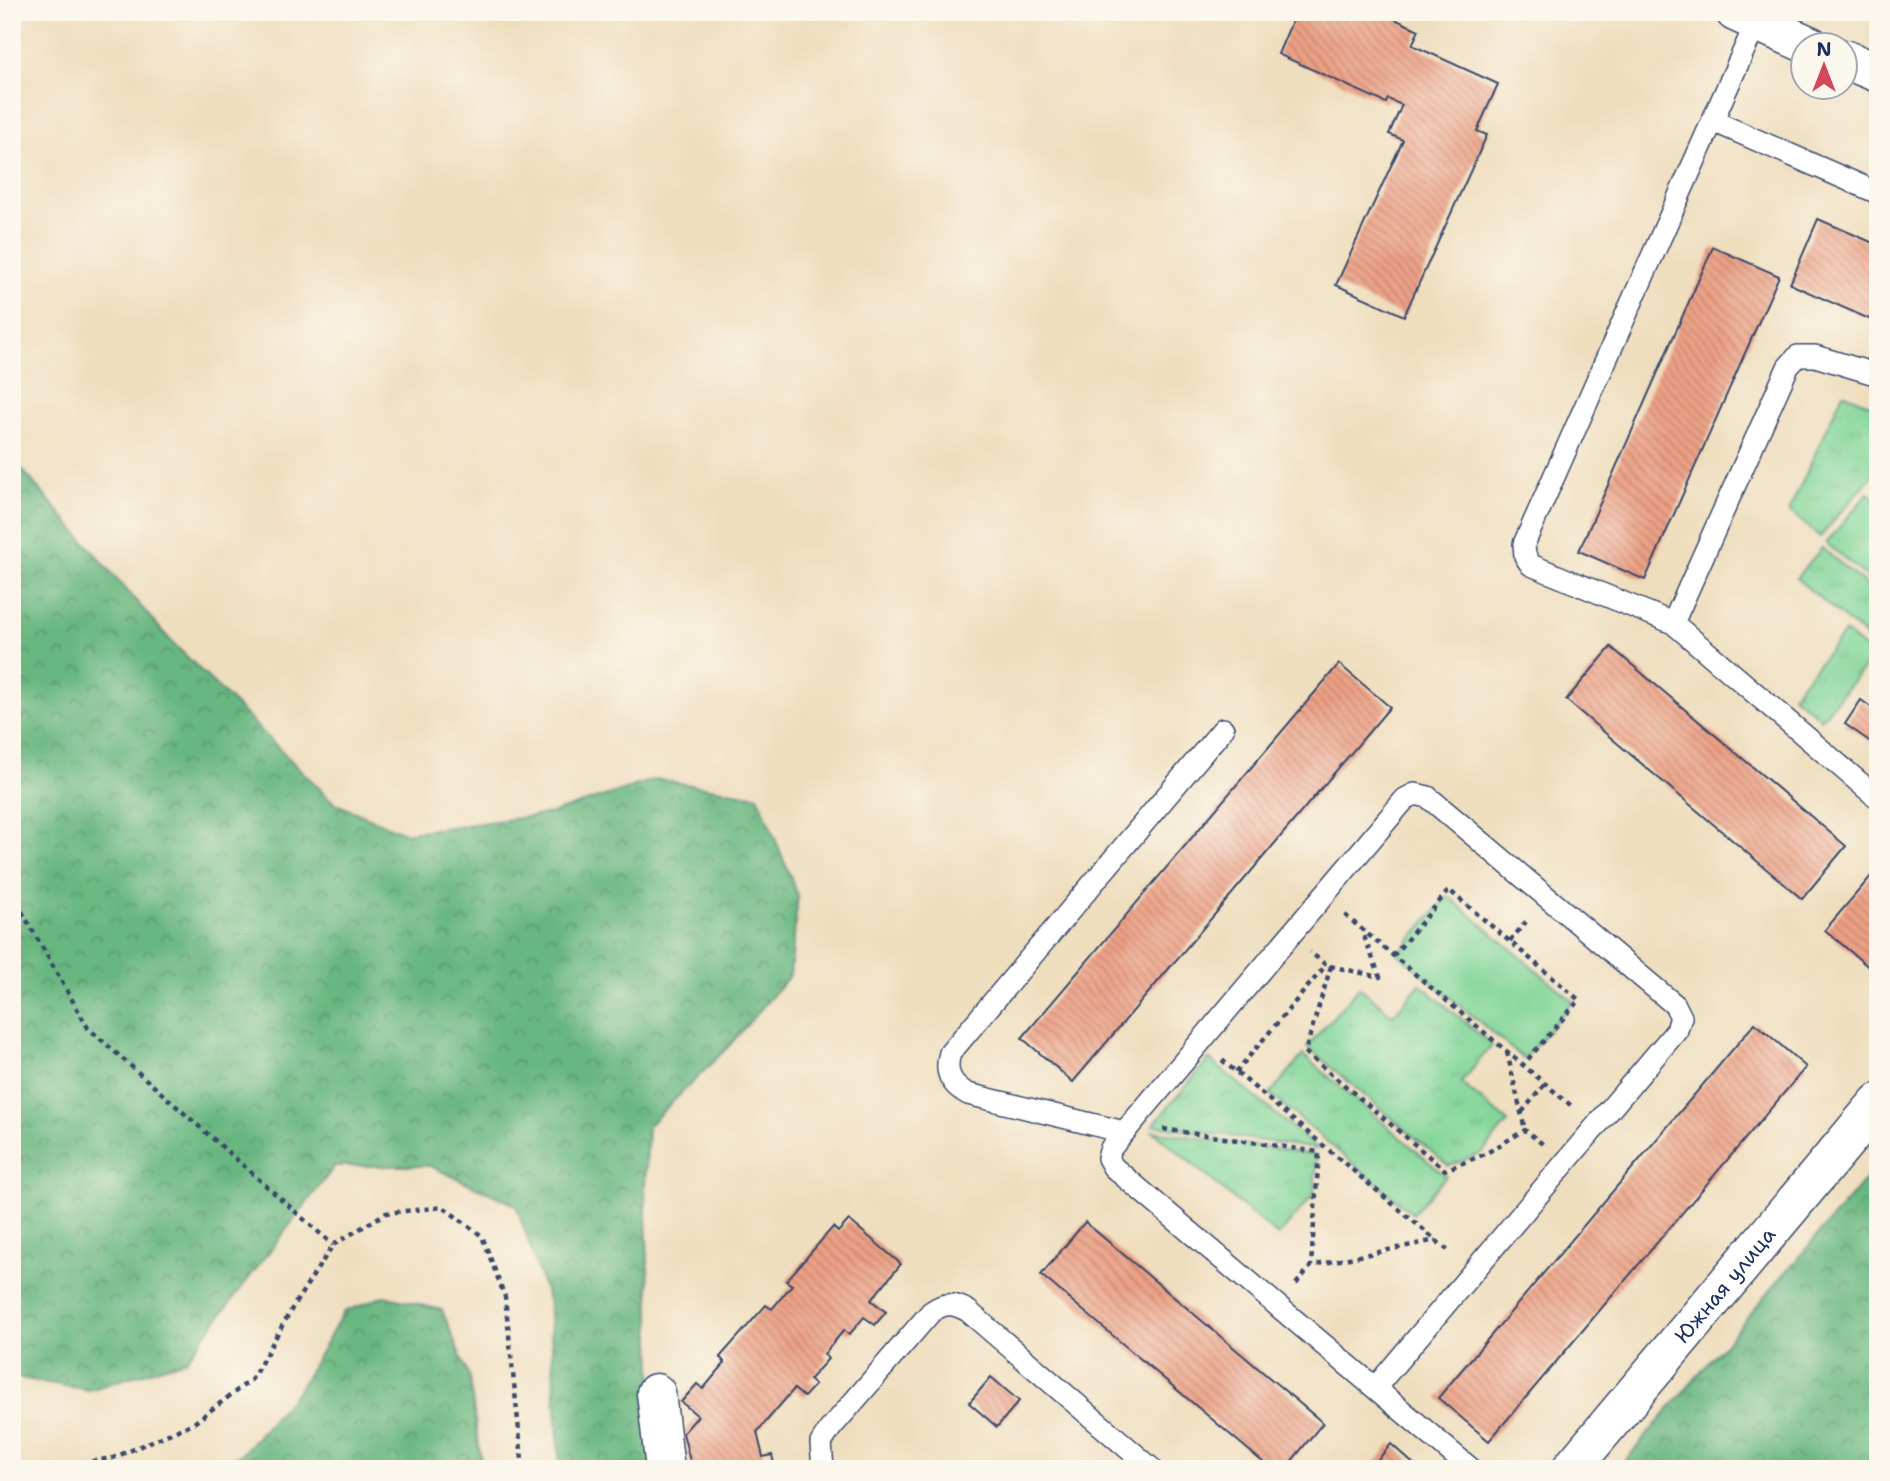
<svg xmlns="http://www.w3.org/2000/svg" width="1890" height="1481" font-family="'Shantell Sans',sans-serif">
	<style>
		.grass { fill: url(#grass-tufts); stroke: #4e827b; stroke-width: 2 }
		.forest { fill: url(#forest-crowns); stroke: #42736f; stroke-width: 2 }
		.garden { fill: #82d698; stroke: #4e827b; stroke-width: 2 }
		.building { fill: url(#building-back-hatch) }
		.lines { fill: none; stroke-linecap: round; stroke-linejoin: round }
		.lane-casing { stroke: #3b496c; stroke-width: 24 }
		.street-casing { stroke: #3b496c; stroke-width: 41 }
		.path { stroke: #3b496c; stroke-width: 4.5; stroke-dasharray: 5 5; stroke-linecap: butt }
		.lane { stroke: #fff; stroke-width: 21 }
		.street { stroke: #fff; stroke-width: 38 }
		.labels { text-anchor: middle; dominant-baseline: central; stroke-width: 5; stroke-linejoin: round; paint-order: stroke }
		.street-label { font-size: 21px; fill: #1b2f5e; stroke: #fbf7ec }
	</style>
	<defs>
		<pattern id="grass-tufts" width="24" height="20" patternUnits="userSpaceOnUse" patternTransform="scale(1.75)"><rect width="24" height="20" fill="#82d698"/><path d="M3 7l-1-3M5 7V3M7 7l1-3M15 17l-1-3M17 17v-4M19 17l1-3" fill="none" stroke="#70b885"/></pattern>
		<pattern id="forest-crowns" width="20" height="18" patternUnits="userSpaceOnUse" patternTransform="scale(1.75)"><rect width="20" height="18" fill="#69b780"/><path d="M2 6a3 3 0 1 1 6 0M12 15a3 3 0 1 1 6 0" fill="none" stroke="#56956c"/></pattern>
		<pattern id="building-back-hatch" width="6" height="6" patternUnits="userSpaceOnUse" patternTransform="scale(1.75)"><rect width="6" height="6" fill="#eda185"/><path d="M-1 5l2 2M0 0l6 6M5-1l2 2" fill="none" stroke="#bf8470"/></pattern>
	</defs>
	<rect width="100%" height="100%" fill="#fbf7ec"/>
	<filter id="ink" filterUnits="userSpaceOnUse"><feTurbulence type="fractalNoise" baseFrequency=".0143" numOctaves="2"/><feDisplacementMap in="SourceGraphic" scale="14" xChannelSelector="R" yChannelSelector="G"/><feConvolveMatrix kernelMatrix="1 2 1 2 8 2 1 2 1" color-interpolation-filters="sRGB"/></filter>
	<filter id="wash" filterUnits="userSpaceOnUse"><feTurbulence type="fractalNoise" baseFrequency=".00686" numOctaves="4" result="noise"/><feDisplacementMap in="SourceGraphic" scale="28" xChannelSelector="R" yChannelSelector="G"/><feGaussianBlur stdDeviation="1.57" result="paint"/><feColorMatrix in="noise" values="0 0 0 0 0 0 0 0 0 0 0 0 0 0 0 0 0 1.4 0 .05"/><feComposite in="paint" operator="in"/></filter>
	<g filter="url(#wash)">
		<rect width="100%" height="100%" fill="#efdebe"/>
		<path class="grass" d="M1843 393 1878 408V469L1820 537 1789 511Z
			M1822 548 1878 595V647L1796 578Z
			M1845 632 1874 656 1821 719 1792 695Z
			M1420 984 1492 1045 1461 1083 1508 1122 1482 1153 1449 1166 1307 1047 1359 987 1393 1015Z
			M1303 1055 1446 1176 1413 1214 1270 1094Z
			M1209 1059 1318 1149 1153 1125Z
			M1153 1131 1317 1155 1314 1194 1278 1236Z"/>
		<path class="forest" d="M12 458 170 640 334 803 404 833 550 814 656 779 758 796 798 896 790 975 728 1047 648 1126 645 1188 656 1469H560L549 1303 516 1205 430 1166H335L186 1360 89 1390 12 1377Z
			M1874 1169 1878 1173V1469H1618Z
			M384 1296 442 1310 469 1377 482 1469H208L242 1454 299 1389 344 1312Z"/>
		<path class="garden" d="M1868 493 1878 501V586L1826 543Z
			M1448 896 1573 1001 1524 1059 1398 954Z"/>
		<g id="blocks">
			<path class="building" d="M1296 12H1379L1419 30 1412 45 1498 84 1477 131 1487 135 1404 316 1336 285 1403 140 1389 134 1402 105 1388 99 1386 103 1278 54Z
				M1818 219 1878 245V323L1790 284Z
				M1713 247 1779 276 1645 580 1579 551Z
				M1611 647 1846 846 1802 899 1566 700Z
				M1339 664 1390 707 1073 1082 1022 1038Z
				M1861 700 1878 712V741L1875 745 1845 724Z
				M1878 868V975L1825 930Z
				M1755 1023 1806 1067 1489 1441 1438 1398Z
				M849 1220 901 1264 871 1300 886 1312 875 1325 864 1317 849 1335 844 1330 824 1354 828 1359 809 1380 815 1385 804 1397 794 1389 757 1432 763 1457 772 1455 775 1469H692L683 1433 698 1416 681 1402 697 1384 703 1389 725 1363 720 1357 766 1305 772 1309 792 1285 786 1281 833 1227 838 1232Z
				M1085 1222 1323 1423 1285 1469H1271L1041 1275Z
				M991 1377 1019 1401 997 1427 969 1403Z
				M1391 1444 1419 1469H1370Z"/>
		</g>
	</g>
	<g filter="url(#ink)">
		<use href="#blocks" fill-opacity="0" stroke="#3b496c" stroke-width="2"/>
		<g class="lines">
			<g class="lane-casing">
				<path id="lane" d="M1713 121 1878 193
					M1878 375 1815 356H1798L1788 367 1673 623 1874 795 1878 791
					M1673 623 1531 565 1525 556 1524 544 1756 23
					M1124 1132 968 1094C951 1085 944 1072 950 1053L1223 729
					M1375 1388 1677 1030 1681 1017 1675 1005 1428 797 1415 794 1405 799 1137 1117 1111 1148 1108 1158 1113 1167 1471 1469
					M823 1469 821 1443 830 1429 931 1312C945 1302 954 1303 968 1311L1152 1469"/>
			</g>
			<g class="street-casing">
				<g id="street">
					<path d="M1735 12 1811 46"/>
					<path d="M1844 59 1878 73"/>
					<path d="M656 1393 665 1469"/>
					<path id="s1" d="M1571 1469 1878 1103"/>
				</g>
			</g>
			<path class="path" d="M12 894 88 1028 333 1245
				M1345 915 1574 1108
				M1510 941 1529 918
				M1393 956 1449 890 1579 1000 1523 1065
				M1330 966 1380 977 1362 931
				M1331 966 1305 1052 1445 1170 1485 1154 1525 1130 1545 1146
				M1507 1052 1525 1130
				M1222 1060 1451 1253
				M1236 1072 1326 965 1310 952
				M1522 1112 1545 1084
				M1163 1129 1319 1152 1311 1266
				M1296 1284 1311 1266 1436 1240
				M12 1466H59L113 1458 194 1423 252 1379 294 1305 333 1245 386 1213 443 1207 482 1236 505 1297 523 1469"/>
			<use href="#lane" class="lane"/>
			<use href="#street" class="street"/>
		</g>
	</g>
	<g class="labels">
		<g class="street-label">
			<text stroke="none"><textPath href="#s1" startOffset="240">Южная улица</textPath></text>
		</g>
	</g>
	<rect width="1890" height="1481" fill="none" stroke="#fbf7ec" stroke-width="42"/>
	<g transform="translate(1824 66)"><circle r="33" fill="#fbf7ec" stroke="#a1a7b3" stroke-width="2"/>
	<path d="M0-5L12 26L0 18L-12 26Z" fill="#d1495b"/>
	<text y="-10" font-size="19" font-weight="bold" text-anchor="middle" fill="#1b2f5e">N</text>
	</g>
</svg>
